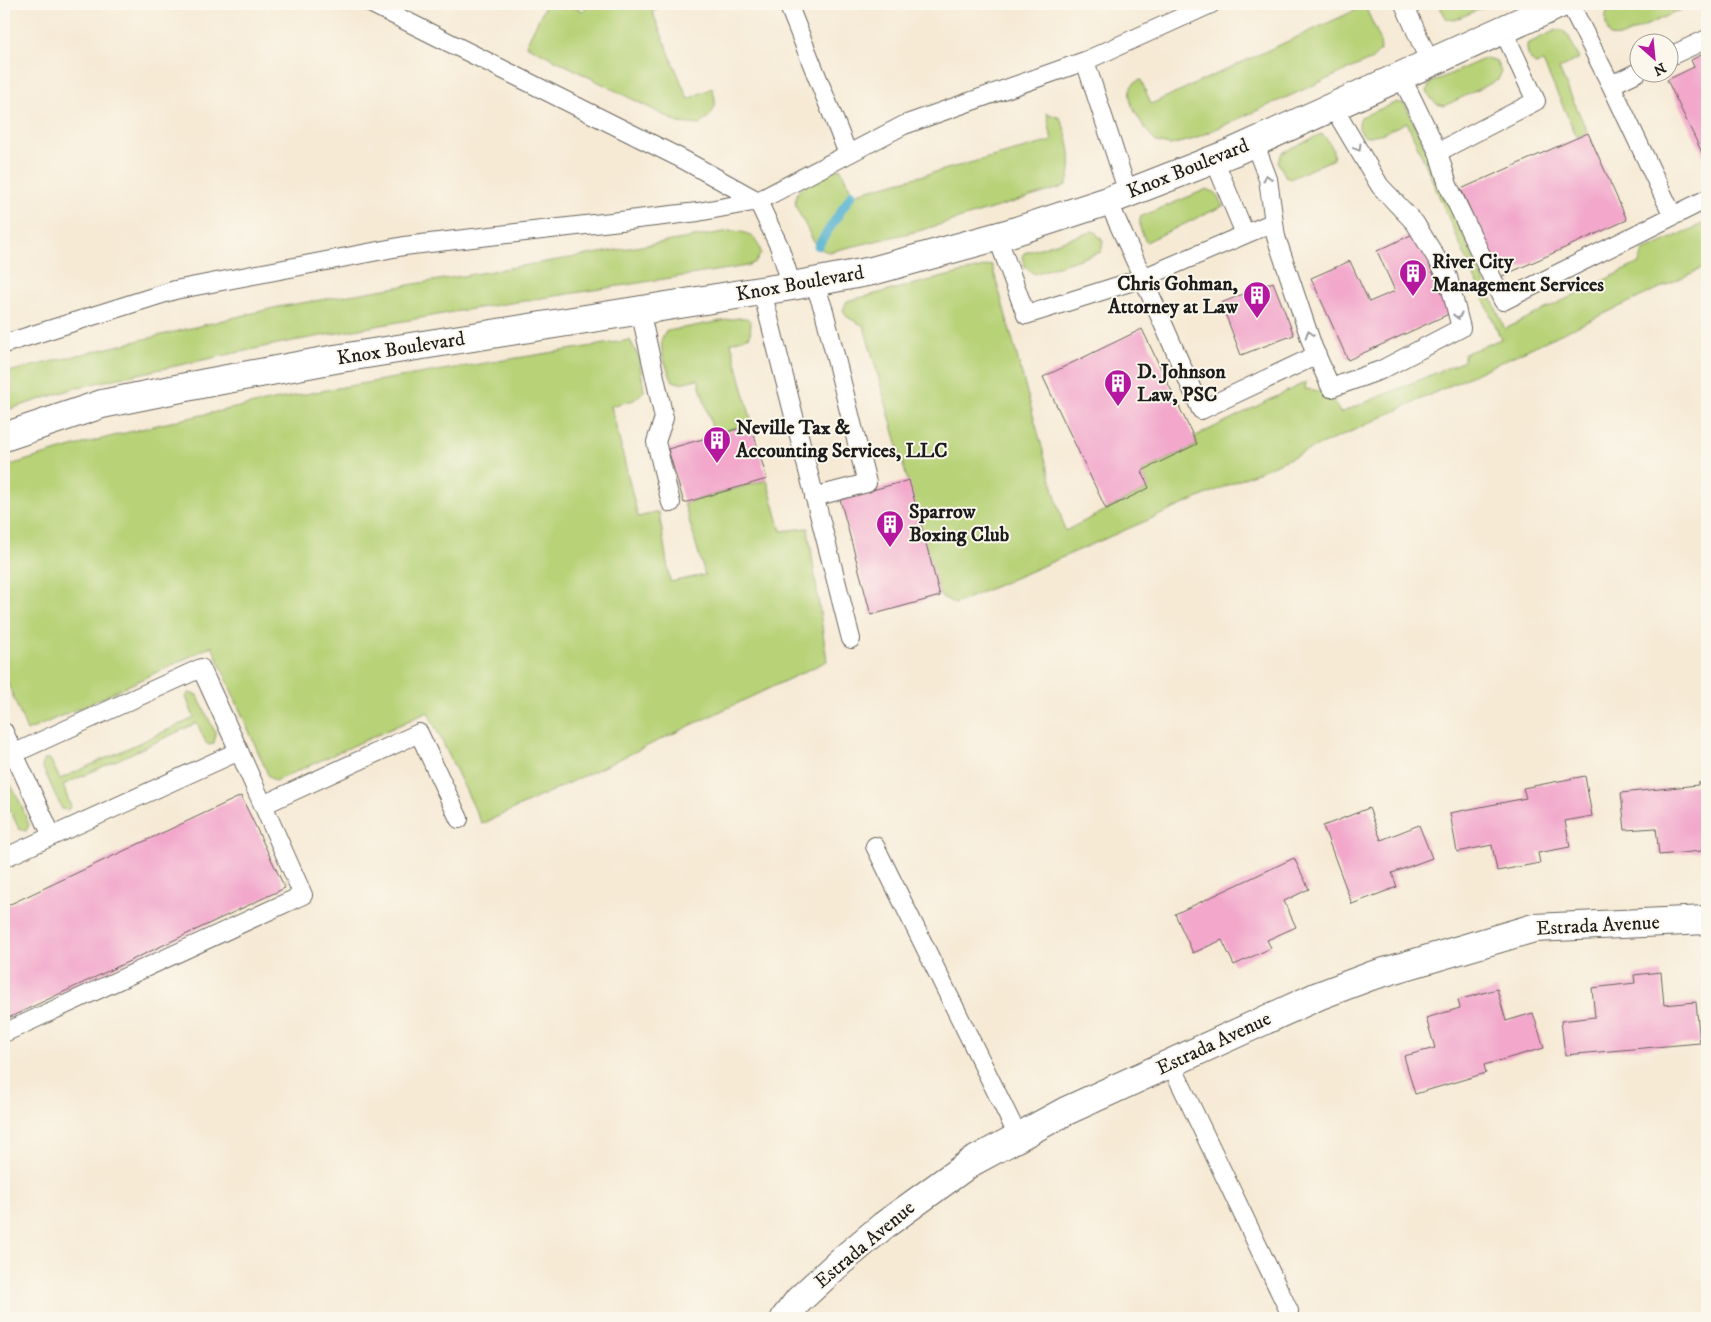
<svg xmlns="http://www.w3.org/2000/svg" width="1711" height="1322" font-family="'IM FELL DW Pica',serif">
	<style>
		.green { fill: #b7d277; stroke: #6a774a }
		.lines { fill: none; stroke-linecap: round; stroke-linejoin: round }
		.stream { stroke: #51b0d0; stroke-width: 9 }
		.building { fill: #f2a7cb }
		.lane-casing { stroke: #68645d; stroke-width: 20 }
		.street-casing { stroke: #68645d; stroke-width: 30 }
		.secondary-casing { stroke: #68645d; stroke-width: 30 }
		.lane { stroke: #fff; stroke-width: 18 }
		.street { stroke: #fff; stroke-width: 28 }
		.secondary { stroke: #fff; stroke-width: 28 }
		.oneway { stroke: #999 }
		.labels { text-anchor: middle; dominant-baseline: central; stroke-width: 4; stroke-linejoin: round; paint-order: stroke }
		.street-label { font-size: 20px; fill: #1c1c1c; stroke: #fbf7ec }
		.poi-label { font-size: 20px; font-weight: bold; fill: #1c1c1c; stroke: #fbf7ec; text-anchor: start }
	</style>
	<rect width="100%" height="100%" fill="#fbf7ec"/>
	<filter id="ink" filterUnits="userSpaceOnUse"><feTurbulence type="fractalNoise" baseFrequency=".02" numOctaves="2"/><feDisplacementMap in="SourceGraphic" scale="10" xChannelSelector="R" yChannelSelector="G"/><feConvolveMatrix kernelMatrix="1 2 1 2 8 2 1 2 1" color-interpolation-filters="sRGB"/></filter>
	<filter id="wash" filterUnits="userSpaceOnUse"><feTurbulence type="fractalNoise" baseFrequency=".0096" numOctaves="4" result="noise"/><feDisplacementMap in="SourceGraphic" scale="20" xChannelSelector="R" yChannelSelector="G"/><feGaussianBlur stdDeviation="1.12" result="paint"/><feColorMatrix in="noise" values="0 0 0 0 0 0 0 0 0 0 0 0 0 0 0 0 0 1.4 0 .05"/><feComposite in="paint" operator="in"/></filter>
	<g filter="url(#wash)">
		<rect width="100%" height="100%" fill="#f6ead5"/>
		<path class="green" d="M546 4H565L584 11 587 4H667L652 11 688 99 712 88C719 107 714 112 700 125L679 123 526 45Z
			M1354 4H1364L1380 39 1381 50 1372 59 1191 140 1170 145 1156 142C1146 130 1112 88 1141 80L1151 104 1356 10Z
			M1438 4H1492L1454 20 1447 19Z
			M1611 4H1687L1681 10 1620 37 1610 36C1604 23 1604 16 1611 4Z
			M1556 30H1562L1568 35 1579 58 1559 69 1588 133 1577 137 1543 62 1535 64C1528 58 1527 53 1527 44Z
			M1486 58 1497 61 1501 73 1498 80 1444 106C1434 104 1431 100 1427 90L1430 83Z
			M1397 102 1404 104 1407 108 1505 329 1639 263 1643 251 1707 222V266L1348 433 955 604 940 596 864 326 847 317 843 310 847 301 992 265 1065 531 1149 488 1142 471 1197 445 1194 437 1306 382 1305 389C1324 390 1332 396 1340 413L1464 361V354L1501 339 1407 122 1384 133 1365 137C1359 130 1357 126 1361 117Z
			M1047 113 1060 118C1069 135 1075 167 1066 185L1060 188 922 230 829 252 817 248 796 207C790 184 824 176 840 168L853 194 1052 141Z
			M1321 134C1329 138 1335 151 1333 159L1290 179 1286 177 1278 162 1282 153Z
			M1207 189 1216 193 1223 206 1146 242 1140 228V217Z
			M730 231C747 231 758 236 761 253L756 262 747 266 459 311 282 343 82 386 4 411V373L278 307Z
			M1094 231 1103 241 1101 252 1034 274 1025 267 1022 257 1024 253Z
			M738 318H746L751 321 750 336 731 343 752 423 714 434 698 379 680 383 673 381C667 370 654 339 667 331Z
			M630 340 639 358 644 391 634 400 611 406 638 517 659 512 670 582 705 575 684 503 767 480 781 531 808 528 827 661 482 824 428 712 275 781 269 777 212 646 100 699 27 731 4 674V467C207 403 420 374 630 340Z
			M189 693 197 695 216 734 214 743 209 745 206 743 197 723 63 785 71 807 67 810 62 809 42 766 45 759H50L60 779 194 718 186 697Z
			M4 779C14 783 25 815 29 825L26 831 19 829 10 810 4 812V807L8 805 4 795Z"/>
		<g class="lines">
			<path class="stream" d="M818 246 852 194"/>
		</g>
		<g id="blocks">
			<path class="building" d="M1707 52V163L1667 80 1694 67 1691 60Z
				M1588 133 1627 220 1500 277 1461 189Z
				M1415 233 1451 313 1348 360 1311 278 1350 261 1369 302 1395 291 1377 251Z
				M1273 282 1294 335 1241 355 1221 303Z
				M1142 329 1197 444 1142 471 1149 488 1106 509 1043 377Z
				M751 425 767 479 684 503 668 449Z
				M909 480 940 596 871 615 840 499Z
				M1585 776 1592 816 1565 821 1570 847 1538 853 1540 863 1497 871 1492 845 1457 852 1450 813 1526 798 1523 788Z
				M1707 782V846H1702V851L1659 855 1656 828 1625 830 1621 793 1698 785V783Z
				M241 796 285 888 4 1020V907Z
				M1369 808 1381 840 1419 825 1432 858 1392 873 1397 887 1352 904 1323 826Z
				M1294 858 1309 889 1284 901 1296 927 1267 940 1271 948 1234 965 1222 940 1193 953 1175 914Z
				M1661 972 1664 1005 1696 1002 1700 1043 1565 1055 1561 1021 1595 1017 1592 988 1635 983 1634 975Z
				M1497 989 1506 1021 1533 1013 1544 1048 1484 1065 1486 1073 1415 1094 1404 1056 1435 1048 1426 1018 1460 1008 1458 1000Z"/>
		</g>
	</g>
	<g filter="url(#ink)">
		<use href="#blocks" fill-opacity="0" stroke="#68645d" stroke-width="1"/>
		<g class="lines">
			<g class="lane-casing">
				<path id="lane" d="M372 4 684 160 758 201 779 246 792 286
					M788 4 848 154
					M1404 4 1430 63
					M1570 4 1611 85 1638 72
					M1668 57 1707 39
					M1401 76 1438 152 1536 101 1503 30
					M1611 85 1673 216
					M1254 142 1268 179 1276 237 1313 347 1331 388 1381 370 1461 328 1448 277 1415 223 1380 186 1333 107
					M1438 152 1448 185 1503 301 1707 199
					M1214 159 1245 234
					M1128 193 1085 61 1211 4
					M1108 201 1143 278 1274 222
					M997 236 1026 315 1143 278 1201 410 1317 355
					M814 282 824 311 867 483 814 497
					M762 291 851 639
					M640 310 664 418 656 442 671 503
					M4 344 175 290 404 246 698 212 758 201 904 125 1085 61
					M4 732 52 836
					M239 751 263 805 419 733 459 819
					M4 758 201 668 239 751 4 858
					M875 846 1018 1136
					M4 1033 303 895 263 805
					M1171 1064 1289 1311"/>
			</g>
			<g class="street-casing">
				<path id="street" d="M785 1318 799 1300 840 1262 883 1226 970 1163 1066 1111 1318 996 1371 976 1534 928 1707 920"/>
			</g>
			<g class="secondary-casing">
				<path id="secondary" d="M4 437 102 404 206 383 335 359 792 286 872 271 1010 233 1108 201 1233 152 1560 4"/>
			</g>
			<use href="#lane" class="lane"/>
			<use href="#street" class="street"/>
			<use href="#secondary" class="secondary"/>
		</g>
		<defs><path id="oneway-chevron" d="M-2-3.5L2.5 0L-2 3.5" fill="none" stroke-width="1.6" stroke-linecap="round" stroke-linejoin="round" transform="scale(1.25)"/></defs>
		<g class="oneway">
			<use href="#oneway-chevron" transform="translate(1358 148) rotate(59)"/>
			<use href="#oneway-chevron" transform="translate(1267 178) rotate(-105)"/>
			<use href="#oneway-chevron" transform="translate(1458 316) rotate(76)"/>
			<use href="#oneway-chevron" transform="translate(1309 334) rotate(-108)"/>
		</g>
	</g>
	<defs>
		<g id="building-pin" transform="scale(1.4375)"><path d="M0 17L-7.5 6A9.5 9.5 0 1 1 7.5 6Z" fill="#b5179e" stroke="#fbf7ec"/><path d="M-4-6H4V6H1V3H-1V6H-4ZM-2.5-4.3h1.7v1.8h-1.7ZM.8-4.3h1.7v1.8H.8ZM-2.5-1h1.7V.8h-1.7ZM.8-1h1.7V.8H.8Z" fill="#fff"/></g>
	</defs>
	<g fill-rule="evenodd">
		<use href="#building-pin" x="1413" y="273"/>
		<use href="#building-pin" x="1257" y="295"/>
		<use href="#building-pin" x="1118" y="383"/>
		<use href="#building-pin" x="717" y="440"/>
		<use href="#building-pin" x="890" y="524"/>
	</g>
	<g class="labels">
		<g class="street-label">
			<text transform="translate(1188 169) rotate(-22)">Knox Boulevard</text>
			<text transform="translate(800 284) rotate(-10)">Knox Boulevard</text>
			<text transform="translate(401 349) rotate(-9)">Knox Boulevard</text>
			<text transform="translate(1598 926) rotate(-3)">Estrada Avenue</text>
			<text transform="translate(1214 1044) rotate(-25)">Estrada Avenue</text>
			<text transform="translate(865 1245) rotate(-40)">Estrada Avenue</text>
		</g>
		<g class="poi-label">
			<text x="1432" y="262">River City<tspan x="1432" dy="23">Management Services</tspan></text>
			<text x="1238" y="284" text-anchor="end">Chris Gohman,<tspan x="1238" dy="23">Attorney at Law</tspan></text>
			<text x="1137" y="372">D. Johnson<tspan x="1137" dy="23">Law, PSC</tspan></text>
			<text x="736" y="428">Neville Tax &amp;<tspan x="736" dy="23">Accounting Services, LLC</tspan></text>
			<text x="909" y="512">Sparrow<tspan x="909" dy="23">Boxing Club</tspan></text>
		</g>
	</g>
	<rect width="1711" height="1322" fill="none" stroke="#fbf7ec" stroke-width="20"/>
	<g transform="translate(1654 58) rotate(153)"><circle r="24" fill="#fbf7ec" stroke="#a29f99"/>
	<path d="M0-4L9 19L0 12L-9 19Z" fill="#b5179e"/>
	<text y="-8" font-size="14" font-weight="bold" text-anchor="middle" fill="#1c1c1c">N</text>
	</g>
</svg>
